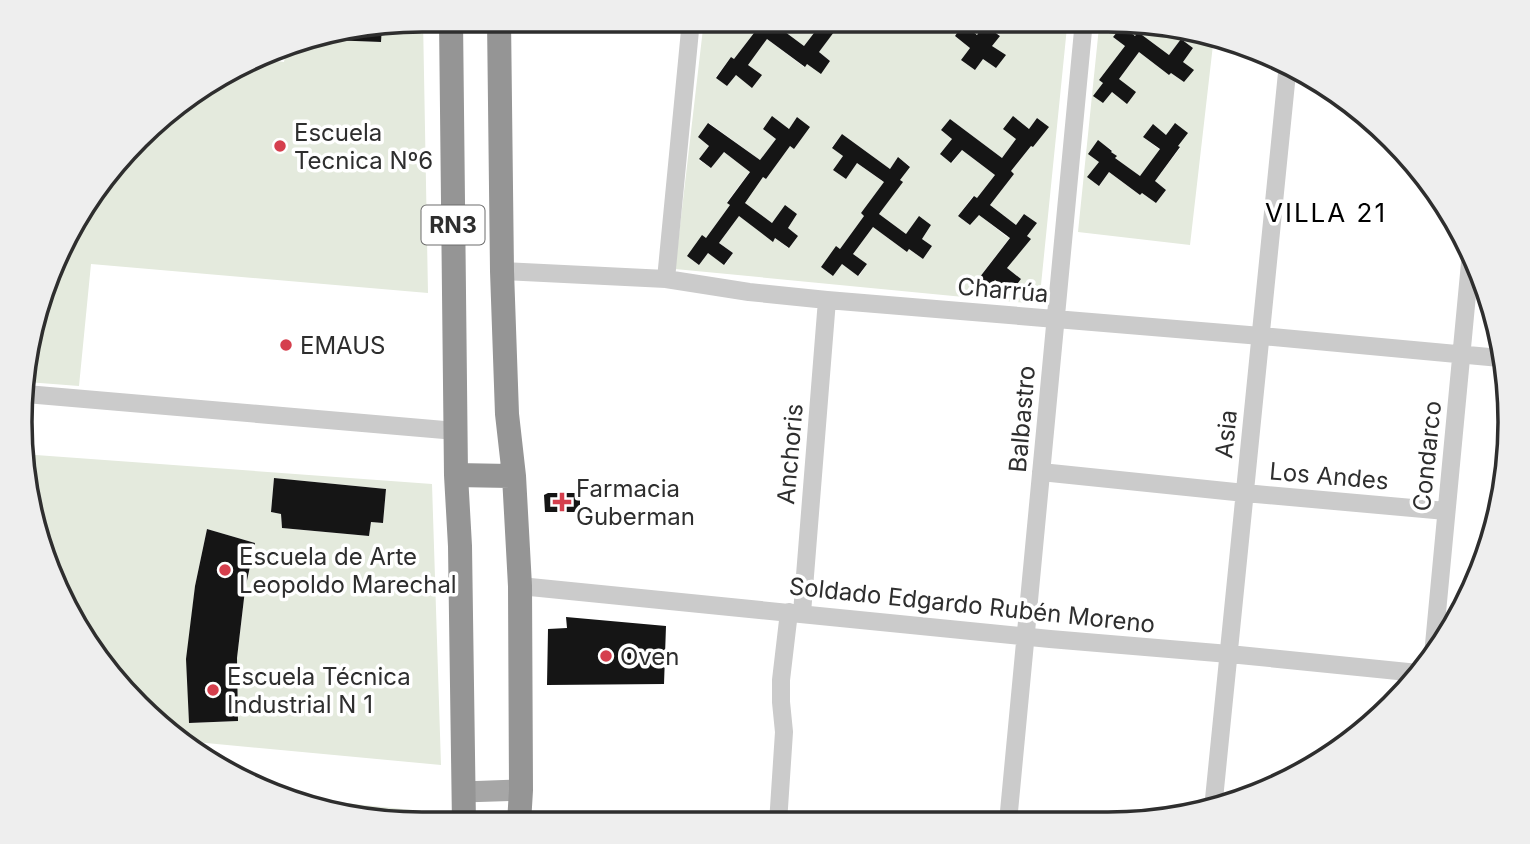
<svg xmlns="http://www.w3.org/2000/svg" width="1530" height="844" font-family="Inter,sans-serif">
	<style>
		.green { fill: #e4eadd; fill-rule: evenodd }
		.building { fill: #151515 }
		.lines { fill: none; stroke-linecap: round; stroke-linejoin: round }
		.minor { stroke: #cbcbcb; stroke-width: 18 }
		.major { stroke: #a6a6a6; stroke-width: 21 }
		.highway { stroke: #959595; stroke-width: 24 }
		.poi-dot { fill: #d53f4d; stroke: #fff; stroke-width: 2.5 }
		.labels { text-anchor: middle; dominant-baseline: central; stroke-width: 7; stroke-linejoin: round; paint-order: stroke }
		.shield { fill: #fff; stroke: #6d6d6d; stroke-width: 2 }
		.shield-label { font-size: 23px; font-weight: bold; fill: #2e2e2e }
		.poi-label { font-size: 24px; fill: #2e2e2e; stroke: #fff; text-anchor: start }
		.street-label { font-size: 24px; fill: #2e2e2e; stroke: #fff }
		.neighbourhood-label { font-size: 26px; letter-spacing: 2px; fill: #000; stroke: #fff }
		.rim { fill: none; stroke: #2e2e2e; stroke-width: 3.5 }
	</style>
	<rect width="100%" height="100%" fill="#fff"/>
	<path class="green" d="M423 19 428 293 91 264 79 386 27 382 33 317 87 198 177 102 270 52 269 60 284 62 287 44 293 41 302 39 380 42 382 26Z
		M704 20H713L711 23 722 30 730 20H737L754 33 734 59 731 57 716 77 727 86 736 75 752 87 761 75 748 65 767 39 804 67 807 64 821 73 830 61 819 52 837 27 841 30 849 20H1063L1067 27 1040 295 1027 303 675 269ZM963 24 977 35 984 25 1000 35 992 46 1005 55 996 68 983 59 975 70 962 60 970 48 955 36ZM772 117 789 129 797 117 810 127 794 149 790 146 766 179 763 177 745 203 772 223 785 206 797 214 788 228 798 236 788 248 775 238 773 241 739 216 719 243 733 253 725 265 708 253 699 265 687 256 706 238 730 205 727 202 751 170H748L724 152 711 168 699 160 709 146 698 137 709 123 760 160 776 139 763 129ZM1013 117 1029 129 1037 118 1048 127 1033 147 1031 146 1011 171 1014 174 990 205 1016 225 1024 214 1037 223 1027 236 1030 239 1007 268 1021 279 1011 292 995 280 986 290 976 282 1011 236 1009 235 1007 237 982 217 980 213 970 225 958 216 973 196 977 198 995 175 962 150 952 163 941 155 952 139 941 130 950 119 1002 158 1016 139ZM842 134 890 169 898 158 910 166 900 180 902 182 879 214 906 234 919 217 931 225 922 239 932 246 923 259 909 249 907 252 873 227 853 254 867 264 859 276 842 264 833 276 821 267 836 247 840 249 864 216 861 213 885 181H882L857 163 846 179 833 170 843 156 832 147Z
		M769 20H824L804 46Z
		M1109 21 1170 27 1214 36 1190 245 1078 232 1099 27ZM1122 26 1135 36 1138 32 1169 55 1181 39 1193 48 1183 62 1193 70 1184 82 1171 73 1169 75 1139 52 1119 79 1127 103 1112 92 1103 103 1094 96 1103 83 1099 80 1125 46 1113 37ZM1175 124 1178 146 1180 148 1155 181 1166 190 1156 203 1142 193 1140 195 1109 172 1100 185 1088 177 1099 162 1098 141 1112 150 1111 152 1116 156 1115 158 1140 176 1160 150 1143 137 1152 125 1166 135Z
		M22 454 432 484 441 765 185 741 119 687 50 576ZM274 478 386 489 383 523 371 522 369 536 282 528 281 514 271 512ZM207 529 255 543 245 590 237 658 238 721 189 723 187 659 195 586Z
		M276 796 451 814V824H396L293 804Z"/>
	<path class="building" d="M737 20H769L804 46 824 20H843L819 52 830 61 821 74 807 64 805 67 767 39 748 65 762 75 752 88 736 75 727 86 716 78 731 57 734 59 754 33Z
		M963 24 977 35 984 25 1000 36 992 46 1006 55 996 68 983 59 975 70 961 60 970 48 955 36Z
		M382 26 381 42 329 40V35Z
		M1122 26 1135 36 1138 32 1169 55 1181 39 1193 48 1183 62 1194 70 1184 82 1171 73 1169 75 1139 52 1119 79 1136 92 1127 104 1112 92 1103 103 1093 96 1103 83 1099 80 1125 46 1113 37Z
		M772 116 789 129 797 117 810 127 794 149 790 146 766 179 763 177 745 203 772 223 785 205 797 214 788 228 798 236 789 248 775 238 773 242 739 216 719 243 733 253 724 265 708 253 699 265 687 256 702 235 706 238 730 205 727 203 750 172 724 152 711 168 699 159 709 146 698 137 708 123 760 160 776 139 763 129Z
		M1013 116 1029 129 1037 118 1049 127 1033 147 1031 146 1011 171 1014 174 990 205 1016 225 1024 214 1037 223 1027 236 1031 239 1007 268 1021 279 1011 292 995 280 986 291 976 282 1010 238 979 215 970 225 958 216 974 196 977 198 995 175 962 150 951 163 940 154 952 139 941 130 950 119 1002 158 1016 139 1003 129Z
		M1175 123 1188 133 1178 146 1180 147 1155 181 1166 190 1156 203 1142 193 1140 195 1109 172 1099 186 1087 177 1099 162 1088 154 1098 140 1112 151 1111 152 1117 156 1115 158 1140 176 1160 149 1143 137 1153 124 1166 135Z
		M842 134 890 169 898 157 910 167 900 180 903 182 879 214 906 234 919 216 931 225 922 239 932 246 923 259 909 249 907 252 873 227 853 254 867 264 858 276 842 264 833 276 821 267 836 246 840 249 864 216 861 213 884 182 857 163 846 179 833 170 843 156 832 148Z
		M274 478 386 489 383 523 371 522 369 536 282 528 281 514 271 512Z
		M548 493H580V512H545L544 495Z
		M207 529 255 543 245 590 237 658 238 721 189 723 186 659 195 586Z
		M566 617 666 626 664 684 547 685 548 629 567 628Z"/>
	<g class="lines">
		<path class="minor" d="M502 271 666 279 749 292 827 300 1261 336 1500 358
			M666 279 691 20
			M26 394 456 431
			M1041 472 1245 493 1446 511
			M520 586 1050 639 1229 654 1418 673
			M802 613 827 300
			M1433 655 1470 263
			M1213 809 1288 63
			M1008 822 1084 20
			M778 823 784 732 781 702V680L789 612"/>
		<path class="major" d="M463 792 521 790"/>
		<path class="highway" d="M451 19 456 475 460 546 464 824
			M499 19 502 271 507 414 514 476 520 586 521 790 519 823
			M456 475 514 476"/>
	</g>
	<g class="poi-dot">
		<circle cx="280" cy="146" r="7"/>
		<circle cx="286" cy="345" r="7"/>
		<path d="M558.5 491.5h7v7h7v7h-7v7h-7v-7h-7v-7h7z"/>
		<circle cx="225" cy="570" r="7"/>
		<circle cx="606" cy="656" r="7"/>
		<circle cx="213" cy="690" r="7"/>
	</g>
	<g class="labels">
		<rect class="shield" x="421.5" y="205.5" width="63" height="39" rx="5"/>
		<g class="shield-label">
			<text x="453" y="225">RN3</text>
		</g>
		<g class="poi-label">
			<text x="294" y="132">Escuela<tspan x="294" dy="28">Tecnica Nº6</tspan></text>
			<text x="300" y="345">EMAUS</text>
			<text x="576" y="488">Farmacia<tspan x="576" dy="28">Guberman</tspan></text>
			<text x="239" y="556">Escuela de Arte<tspan x="239" dy="28">Leopoldo Marechal</tspan></text>
			<text x="620" y="656">Oven</text>
			<text x="227" y="676">Escuela Técnica<tspan x="227" dy="28">Industrial N 1</tspan></text>
		</g>
		<g class="street-label">
			<text transform="translate(1003 290) rotate(5)">Charrúa</text>
			<text transform="translate(1022 419) rotate(-85)">Balbastro</text>
			<text transform="translate(1226 434) rotate(-84)">Asia</text>
			<text transform="translate(790 454) rotate(-85)">Anchoris</text>
			<text transform="translate(1427 456) rotate(-84)">Condarco</text>
			<text transform="translate(1329 476) rotate(5)">Los Andes</text>
			<text transform="translate(972 605) rotate(6)">Soldado Edgardo Rubén Moreno</text>
		</g>
		<g class="neighbourhood-label">
			<text x="1326" y="212">VILLA 21</text>
		</g>
	</g>
	<path d="M0 0H1530V844H0ZM422 32H1108A390 390 0 0 1 1498 422V422A390 390 0 0 1 1108 812H422A390 390 0 0 1 32 422V422A390 390 0 0 1 422 32Z" fill="#eee" fill-rule="evenodd"/>
	<path class="rim" d="M422 32H1108A390 390 0 0 1 1498 422V422A390 390 0 0 1 1108 812H422A390 390 0 0 1 32 422V422A390 390 0 0 1 422 32Z"/>
</svg>
